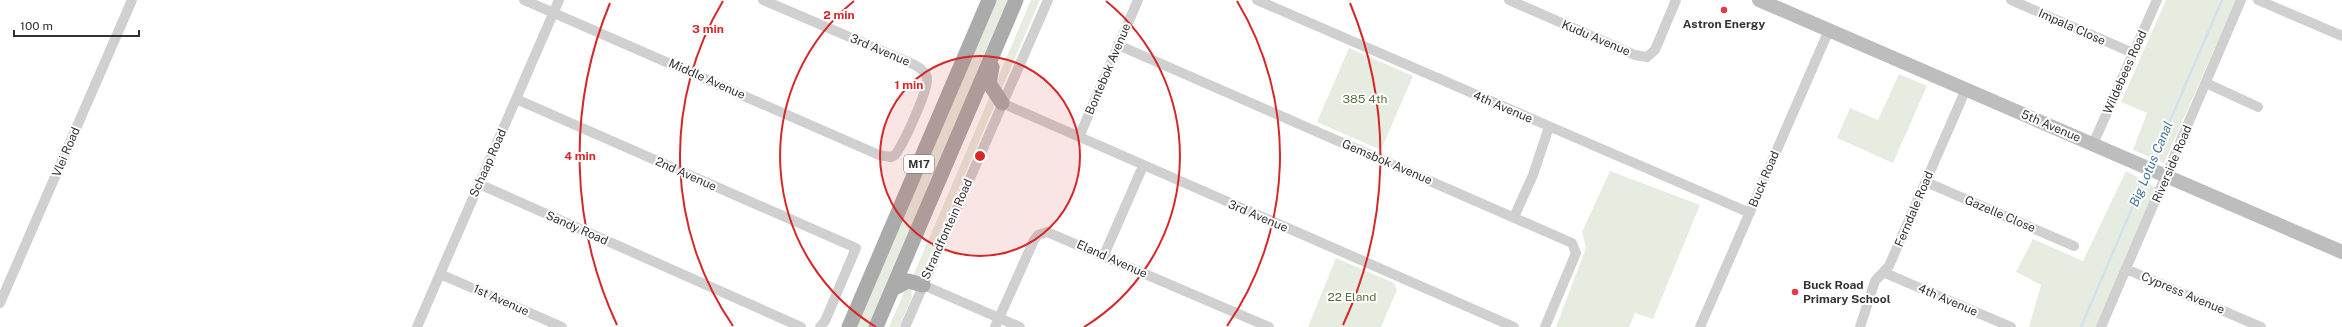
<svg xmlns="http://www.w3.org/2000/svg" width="2342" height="327" font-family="'Public Sans',sans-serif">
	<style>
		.green { fill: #e6ecdf }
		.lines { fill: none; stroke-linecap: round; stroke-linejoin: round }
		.stream { stroke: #cfe2ee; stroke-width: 2.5 }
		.minor { stroke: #d0d0d0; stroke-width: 10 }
		.secondary { stroke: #bdbdbd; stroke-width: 14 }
		.primary { stroke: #ababab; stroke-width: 15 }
		.ring { fill: none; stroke: #d62828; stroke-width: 2 }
		.poi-dot { fill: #e63946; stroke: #fff; stroke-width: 1.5 }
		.labels { text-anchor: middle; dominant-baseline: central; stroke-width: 4; stroke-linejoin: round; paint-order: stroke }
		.shield { fill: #fff; stroke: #707070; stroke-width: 1 }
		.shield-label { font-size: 11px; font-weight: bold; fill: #333 }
		.poi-label { font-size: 12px; font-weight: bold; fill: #333; stroke: #fff }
		.street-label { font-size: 12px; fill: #333; stroke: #fff }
		.park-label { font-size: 12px; fill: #56703f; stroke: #fff }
		.water-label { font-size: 13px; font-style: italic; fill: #3f7597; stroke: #fff }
		.centre { fill: #d62828; stroke: #fff; stroke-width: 2 }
		.ring-label { font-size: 12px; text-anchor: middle; font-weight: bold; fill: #d62828; stroke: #fff; stroke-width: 4; stroke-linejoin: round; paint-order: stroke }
	</style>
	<rect width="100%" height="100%" fill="#fff"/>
	<path class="green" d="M996 0H1009L875 315 869 327H855Z
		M1031 0H1040L921 276H913Z
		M2166 0H2236L2164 163 2133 150 2147 113 2121 102Z
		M1349 48 1413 76 1381 150 1317 122Z
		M1899 74 1927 86 1893 163 1837 138 1850 108 1878 120Z
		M1610 171 1700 205 1653 319 1635 313 1629 327H1556L1586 248 1582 232Z
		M2126 171 2157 188 2097 327H2029L2041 285 2016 272 2033 239 2083 261Z
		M1336 258 1394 283 1397 290 1381 327H1308Z
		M911 289 912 297 899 327H889L905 290Z"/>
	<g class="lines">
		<path class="stream" d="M2151 165 2222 0
			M2081 327 2147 173"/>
		<path class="minor" d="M524 0 879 155 891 157 895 155C903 145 929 89 927 78 926 72 920 68 915 65L763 0
			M1257 0 1750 213
			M1509 0 1635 55 1647 57 1655 50 1676 0
			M2011 0 2133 53
			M2258 0 2342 36
			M1118 45 1572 243 1576 253 1545 327
			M2206 83 2258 107
			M516 99 856 248 825 321 820 327
			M1002 103 1514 327
			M1079 137 1138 0
			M2093 144 2157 0
			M1926 182 2074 246
			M479 184 801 327
			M1514 217 1533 175 1549 127
			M1104 255 1143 166
			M2126 269 2261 327
			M1885 273 2011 327
			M440 274 562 327
			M923 285 1020 327
			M0 303 132 0
			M417 327 559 0
			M905 327 1048 0
			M995 327 1034 240 1038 235 1047 232 1269 327
			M1700 327 1829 30
			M1860 327 1875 281 1889 266 1966 89
			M2101 327 2241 0"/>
		<path class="secondary" d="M1759 0 2342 252"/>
		<path class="primary" d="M992 67 989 83 1002 103
			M893 289 908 281 923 285
			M849 327 989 0
			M876 327 1016 0"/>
	</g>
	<circle cx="980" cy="156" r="100" fill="#d62828" fill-opacity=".12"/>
	<g class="ring">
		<circle cx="980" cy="156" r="100"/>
		<path d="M876 327A200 200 0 0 1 854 1M1106 1A200 200 0 0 1 1084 327"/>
		<path d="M733 326A300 300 0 0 1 723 1M1237 1A300 300 0 0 1 1227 326"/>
		<path d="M617 325A400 400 0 0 1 610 3M1350 3A400 400 0 0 1 1343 325"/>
	</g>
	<g class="poi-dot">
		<circle cx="1724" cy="10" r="4"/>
		<circle cx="1795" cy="292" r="4"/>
	</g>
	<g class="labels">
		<rect class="shield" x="904" y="155" width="30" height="18" rx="3"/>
		<g class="shield-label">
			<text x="919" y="164">M17</text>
		</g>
		<g class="poi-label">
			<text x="1724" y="24">Astron Energy</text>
			<text x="1803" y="285" text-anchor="start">Buck Road<tspan x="1803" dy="14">Primary School</tspan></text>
		</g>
		<g class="street-label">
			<text transform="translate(2072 27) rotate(24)">Impala Close</text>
			<text transform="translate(1596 38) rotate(23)">Kudu Avenue</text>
			<text transform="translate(880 50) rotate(23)">3rd Avenue</text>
			<text transform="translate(1108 69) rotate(-67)">Bontebok Avenue</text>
			<text transform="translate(2125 72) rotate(-66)">Wildebees Road</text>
			<text transform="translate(707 79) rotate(24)">Middle Avenue</text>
			<text transform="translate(1503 107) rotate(23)">4th Avenue</text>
			<text transform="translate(2051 126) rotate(23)">5th Avenue</text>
			<text transform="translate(66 152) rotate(-67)">Vlei Road</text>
			<text transform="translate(1387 162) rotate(23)">Gemsbok Avenue</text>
			<text transform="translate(488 163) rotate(-66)">Schaap Road</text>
			<text transform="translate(2172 164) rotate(-67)">Riverside Road</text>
			<text transform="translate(686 174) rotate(24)">2nd Avenue</text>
			<text transform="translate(1764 179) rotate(-67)">Buck Road</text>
			<text transform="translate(1914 209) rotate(-67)">Ferndale Road</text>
			<text transform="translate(2000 214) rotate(23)">Gazelle Close</text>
			<text transform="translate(1258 216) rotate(23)">3rd Avenue</text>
			<text transform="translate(577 228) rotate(24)">Sandy Road</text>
			<text transform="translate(947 229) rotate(-66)">Strandfontein Road</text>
			<text transform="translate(1112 259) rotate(24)">Eland Avenue</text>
			<text transform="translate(2183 293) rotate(23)">Cypress Avenue</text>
			<text transform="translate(501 300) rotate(24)">1st Avenue</text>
			<text transform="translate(1948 300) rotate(23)">4th Avenue</text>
		</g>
		<g class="park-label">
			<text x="1365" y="99">385 4th</text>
			<text x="1352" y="297">22 Eland</text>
		</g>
		<g class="water-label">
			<text transform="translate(2151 164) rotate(-67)">Big Lotus Canal</text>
		</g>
	</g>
	<circle cx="980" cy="156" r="6" class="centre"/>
	<g class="ring-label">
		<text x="839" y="19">2 min</text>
		<text x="708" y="33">3 min</text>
		<text x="909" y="89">1 min</text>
		<text x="580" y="160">4 min</text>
	</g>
	<path d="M14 30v6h125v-6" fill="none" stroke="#333333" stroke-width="2"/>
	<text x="20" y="30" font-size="12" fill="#333333" stroke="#ffffff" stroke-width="3" paint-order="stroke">100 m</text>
</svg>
